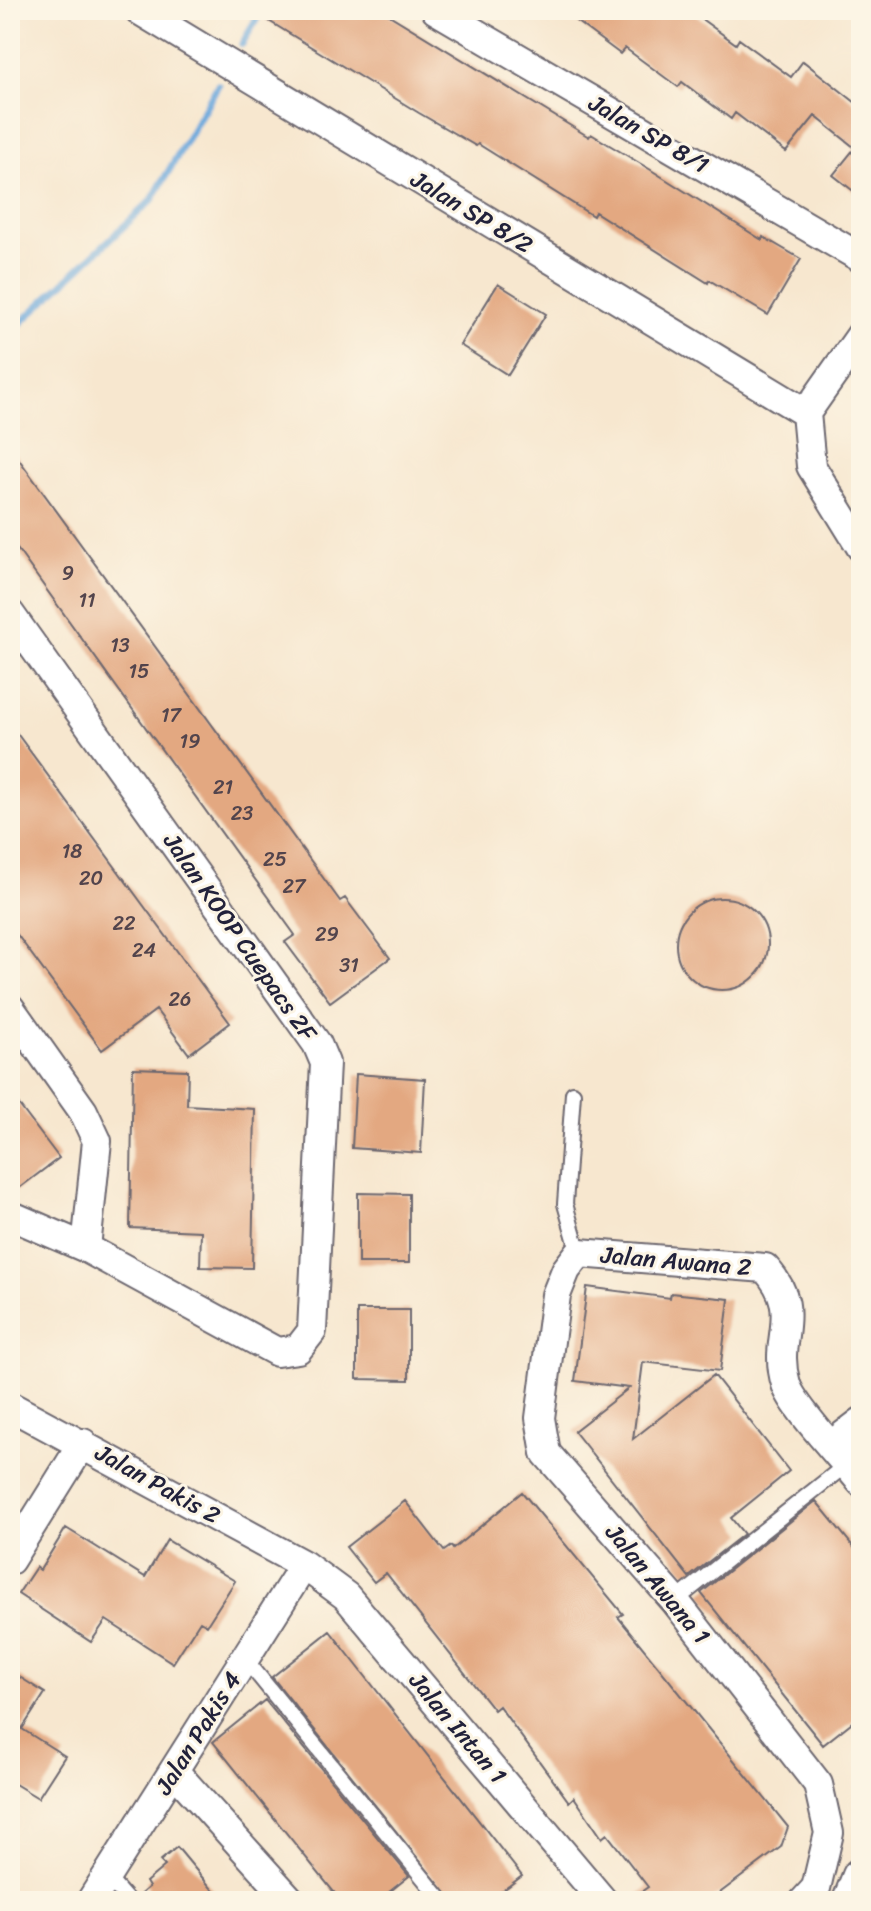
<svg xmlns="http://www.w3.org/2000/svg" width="871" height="1911" font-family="Sriracha,sans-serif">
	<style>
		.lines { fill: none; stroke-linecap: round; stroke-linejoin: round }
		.stream { stroke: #6aa7dc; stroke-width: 7 }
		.building { fill: #e3a881 }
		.service-casing { stroke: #6d676f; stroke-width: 18 }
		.minor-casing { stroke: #6d676f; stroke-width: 32 }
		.tertiary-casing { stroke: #6d676f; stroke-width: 40 }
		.service { stroke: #fff; stroke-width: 14 }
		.minor { stroke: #fff; stroke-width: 28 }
		.tertiary { stroke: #fff; stroke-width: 36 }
		.labels { text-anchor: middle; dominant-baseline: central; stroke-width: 6; stroke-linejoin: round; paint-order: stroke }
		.number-label { font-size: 20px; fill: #52444c }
		.street-label { font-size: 24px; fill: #22223b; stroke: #fcf5e5 }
	</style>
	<rect width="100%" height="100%" fill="#fcf5e5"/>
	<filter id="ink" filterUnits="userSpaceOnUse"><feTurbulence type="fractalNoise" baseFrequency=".0125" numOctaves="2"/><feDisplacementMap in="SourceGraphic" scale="16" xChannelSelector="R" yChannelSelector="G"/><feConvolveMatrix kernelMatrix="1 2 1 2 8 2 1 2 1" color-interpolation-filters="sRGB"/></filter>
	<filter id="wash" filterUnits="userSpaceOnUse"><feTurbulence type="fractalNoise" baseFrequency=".006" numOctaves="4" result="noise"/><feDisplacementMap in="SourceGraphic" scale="32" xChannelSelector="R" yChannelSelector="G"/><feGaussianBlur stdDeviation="1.8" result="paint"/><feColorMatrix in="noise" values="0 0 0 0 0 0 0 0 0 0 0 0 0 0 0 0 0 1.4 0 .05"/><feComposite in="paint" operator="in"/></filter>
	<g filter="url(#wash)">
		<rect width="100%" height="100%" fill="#f7e7cf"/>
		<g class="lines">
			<path class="stream" d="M242 44 262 10
				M10 333 152 200 218 85"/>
		</g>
		<g id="blocks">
			<path class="building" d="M251 10H381L589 137 591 134 651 170 762 240 763 237 801 259 768 315 709 280 708 283 595 212 593 216 478 144 476 146 419 113Z
				M561 10H689L736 44 739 39 791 77 803 61 861 107V197L833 175 855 148 815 116 786 152 735 113 731 119 682 82 678 87 625 48 620 54Z
				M498 284 546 314 508 375 460 345Z
				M10 447 340 901 345 898 390 958 330 1002 285 942 295 935 10 539Z
				M10 724 230 1023 189 1054 156 1010 102 1050 10 925Z
				M676 944a46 46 0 1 1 92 0a46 46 0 1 1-92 0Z
				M133 1068 188 1070 187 1105 255 1109 252 1268 200 1267 201 1231 130 1228Z
				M356 1074 425 1079 421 1153 352 1148Z
				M10 1093 59 1158 10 1195Z
				M358 1193 409 1194V1263H358Z
				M587 1287 670 1298 671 1293 729 1299 720 1371 643 1362 633 1439 714 1375 789 1471 731 1518 744 1534 689 1577 574 1431 629 1388 575 1381Z
				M357 1310H409V1380L357 1379Z
				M522 1492 623 1614 618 1617 788 1827 781 1847 709 1901H628L648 1887 607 1834 602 1838 574 1797 569 1802 499 1706 494 1710 386 1573 374 1582 346 1547 405 1501 444 1551 451 1546 453 1549Z
				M816 1501 861 1556V1715L823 1745 701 1593Z
				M66 1528 145 1577 167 1540 235 1581 207 1625 200 1621 173 1663 106 1620 91 1642 18 1594 36 1567 40 1570Z
				M330 1631 522 1876 489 1901H452L272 1677Z
				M10 1671 45 1693 22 1729 65 1756 38 1798 10 1781Z
				M265 1700 409 1876 378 1901H341L213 1742Z
				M177 1847 201 1876 222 1901H138L137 1897 149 1887 146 1882 165 1866 160 1861Z"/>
		</g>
	</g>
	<g filter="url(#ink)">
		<use href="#blocks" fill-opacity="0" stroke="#6d676f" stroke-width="2"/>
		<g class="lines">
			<g class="service-casing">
				<path id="service" d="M573 1093 565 1204 579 1253
					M675 1601 847 1464
					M245 1659 442 1901
					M107 1877 128 1901"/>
			</g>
			<g class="minor-casing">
				<path id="minor" d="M139 10 806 413
					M436 10 861 258
					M806 413 811 466 861 547
					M806 413 861 335
					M10 614 317 1044 325 1063 312 1331 298 1349 277 1352 86 1248 10 1215
					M10 1008 83 1111 97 1141 86 1248
					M10 1406 304 1565 346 1596 603 1901
					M831 1445 861 1422
					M10 1560 83 1443
					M174 1771 291 1901
					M91 1901 304 1565
					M804 1901 816 1888 829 1833 818 1784 675 1601 546 1453 540 1418 556 1295 566 1270 579 1253 765 1268C806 1313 771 1336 786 1384 792 1406 844 1460 861 1482"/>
			</g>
			<g class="tertiary-casing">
				<path id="tertiary" d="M851 1901 861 1876"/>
			</g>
			<use href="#service" class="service"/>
			<use href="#minor" class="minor"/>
			<use href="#tertiary" class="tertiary"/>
		</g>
	</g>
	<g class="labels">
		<g class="number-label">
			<text x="68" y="573">9</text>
			<text x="87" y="600">11</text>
			<text x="120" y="645">13</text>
			<text x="139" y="671">15</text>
			<text x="171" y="715">17</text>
			<text x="190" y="741">19</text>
			<text x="223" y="787">21</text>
			<text x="242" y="813">23</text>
			<text x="72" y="851">18</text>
			<text x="275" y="859">25</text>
			<text x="91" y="878">20</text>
			<text x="294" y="886">27</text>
			<text x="124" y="923">22</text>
			<text x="327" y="934">29</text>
			<text x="144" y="950">24</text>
			<text x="349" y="965">31</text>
			<text x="180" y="999">26</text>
		</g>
		<g class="street-label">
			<text transform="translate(649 134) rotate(30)">Jalan SP 8/1</text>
			<text transform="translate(472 212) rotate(31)">Jalan SP 8/2</text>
			<text transform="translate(240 937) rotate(55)">Jalan KOOP Cuepacs 2F</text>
			<text transform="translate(676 1261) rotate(5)">Jalan Awana 2</text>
			<text transform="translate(158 1484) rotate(29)">Jalan Pakis 2</text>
			<text transform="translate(658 1584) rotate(50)">Jalan Awana 1</text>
			<text transform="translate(458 1728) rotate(50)">Jalan Intan 1</text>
			<text transform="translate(198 1733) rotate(-58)">Jalan Pakis 4</text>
		</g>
	</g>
	<rect width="871" height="1911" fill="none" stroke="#fcf5e5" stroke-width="40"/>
</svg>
